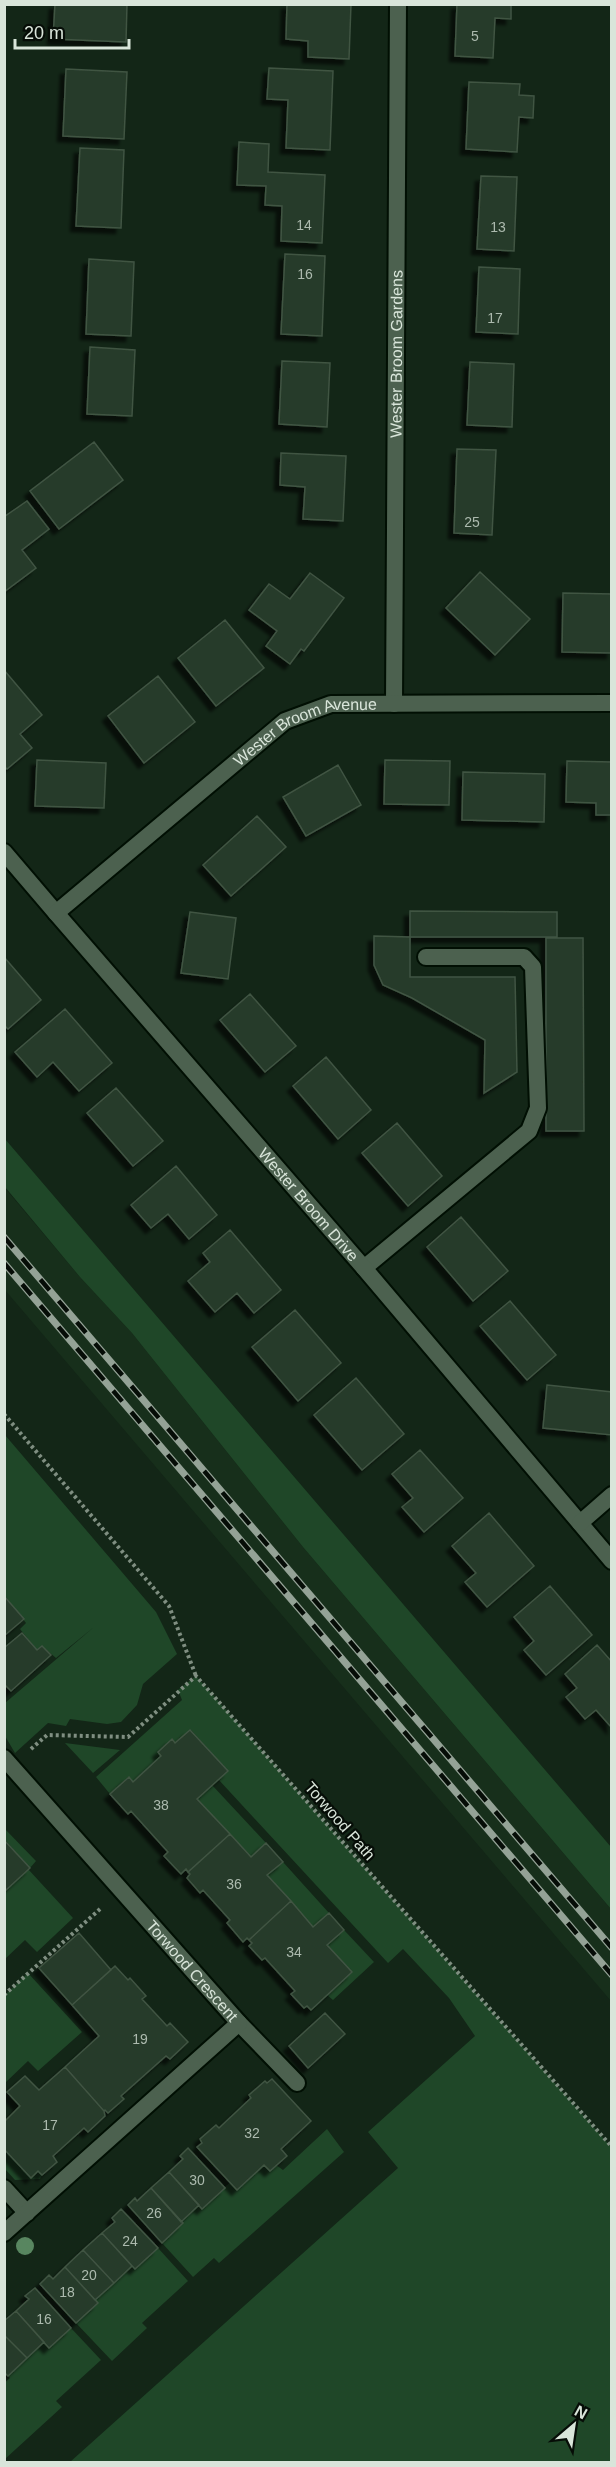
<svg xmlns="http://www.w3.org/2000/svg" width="616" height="2467" font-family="Arial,sans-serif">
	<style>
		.built { fill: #172f1b }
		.green { fill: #1f4728 }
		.building { fill: #263a29; stroke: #405443; stroke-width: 1.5; filter: url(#shadow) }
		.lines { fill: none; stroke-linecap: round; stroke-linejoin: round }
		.service-casing { stroke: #010f03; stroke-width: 20 }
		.minor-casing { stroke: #010f03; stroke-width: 20 }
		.path { stroke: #7f8e81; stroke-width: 4; stroke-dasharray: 3 3; stroke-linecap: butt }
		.service { stroke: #4c614f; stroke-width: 16 }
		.minor { stroke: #4c614f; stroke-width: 16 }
		.rail-casing { stroke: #94a296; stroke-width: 7 }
		.rail { stroke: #060d07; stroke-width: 4.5; stroke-dasharray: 14; stroke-linecap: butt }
		.tree { fill: #588660 }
		.labels { text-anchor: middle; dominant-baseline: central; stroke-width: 4.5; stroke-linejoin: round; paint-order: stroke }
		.number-label { font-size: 14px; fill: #acbaae }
		.street-label { font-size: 16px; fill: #d9e5da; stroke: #060d07 }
	</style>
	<defs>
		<filter id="shadow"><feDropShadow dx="-5.5" dy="5.5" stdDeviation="1.5" flood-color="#0009"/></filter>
	</defs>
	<rect width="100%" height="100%" fill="#132617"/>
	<path class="built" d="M4 1187 80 1277 132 1333 303 1547 611 1909V2001L5 1290Z"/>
	<path class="green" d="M5 1139 611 1847V1909L303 1547 132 1333 80 1277 5 1187Z
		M5 1435 156 1612 177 1654 143 1684 137 1705 121 1722 107 1724 70 1719 66 1726 48 1723 15 1753 5 1736V1703L94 1627 56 1658 42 1646 37 1650 20 1629 26 1623 5 1596Z
		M196 1676 611 2147V2462H70L398 2168 368 2132 475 2036 449 1998 403 1949 388 1963 218 1779 227 1770 191 1730 175 1743 172 1740 158 1752 161 1756 133 1782 128 1777 110 1794 96 1777 182 1700 178 1690Z
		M65 1743 120 1750 93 1773Z
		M212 1785 266 1843 251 1857 197 1799Z
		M4 1828 36 1861 30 1868 5 1840Z
		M283 1862 329 1913 313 1927 267 1875Z
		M28 1869 73 1918 37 1952 25 1940 5 1959 4 1888Z
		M344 1930 374 1962 333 2000 327 1995 352 1972 327 1945Z
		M28 1973 82 2032 38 2071 28 2061 5 2083V1995Z
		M327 2129 344 2152 219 2263 214 2258 193 2277 162 2243 199 2205 230 2183 237 2190 264 2165H276L283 2170Z
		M4 2149 32 2177 38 2171 42 2175 40 2179 15 2180 5 2169Z
		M158 2248 188 2281 142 2323 147 2328 112 2361 76 2323 98 2303 95 2300 132 2266 135 2269Z
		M71 2328 101 2360 56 2401 62 2407 5 2459 4 2383 10 2378 8 2376 44 2342 49 2347Z"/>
	<path class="building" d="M55 4H127L126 42 53 39Z
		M287 4H351L349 59 308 57V41L286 39Z
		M457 4H511V19L495 18 493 58 455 56Z
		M269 68 333 71 330 150 286 148 288 100 267 99Z
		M66 69 127 72 124 139 63 136Z
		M469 82 520 84 519 95 534 96 533 118 519 117 517 152 466 149Z
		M239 142 269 144 268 172 325 175 322 243 281 241 282 206 265 205 266 186 237 185Z
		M80 148 124 150 121 228 76 226Z
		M481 176 517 177 514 251 477 249Z
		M285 254 325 256 322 336 281 334Z
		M89 259 134 262 131 336 86 334Z
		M479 267 520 269 518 334 476 332Z
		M90 347 135 350 132 416 87 414Z
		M282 361 330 363 327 427 279 424Z
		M470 362 514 364 512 427 467 425Z
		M94 442 123 480 59 529 30 491Z
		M457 449 496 450 492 535 454 533Z
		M281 453 346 456 343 521 303 519 305 487 280 485Z
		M27 501 49 529 22 550 36 568 4 592V517Z
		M480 572 530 619 495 655 446 608Z
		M310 573 344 598 304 651 301 649 290 664 266 646 277 631 249 610 269 584 290 599Z
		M563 593 612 594V653L562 652Z
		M225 620 264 668 216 706 178 658Z
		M4 670 42 715 20 734 32 748 7 769 4 766Z
		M158 676 195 722 144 763 108 716Z
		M37 760 106 763 104 808 35 806Z
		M385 760 450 761 449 805 384 804Z
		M567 761 612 762V815H596V803L566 802Z
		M338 765 361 805 306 836 283 797Z
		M463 772 545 774 544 822 462 820Z
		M257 816 286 847 231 896 203 865Z
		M410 911 557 912V937H410Z
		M190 912 236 918 228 979 181 973Z
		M374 936 410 937V977H515L517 1072 484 1093 485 1040 412 998 383 985 374 965Z
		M546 938H583L584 1131H546Z
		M4 957 41 1000 8 1029 4 1025Z
		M250 994 296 1046 265 1072 220 1020Z
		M65 1009 112 1063 79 1091 53 1062 37 1077 15 1052Z
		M326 1057 371 1110 338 1139 293 1086Z
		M116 1088 163 1141 133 1166 87 1113Z
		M397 1123 442 1176 408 1206 362 1153Z
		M176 1166 217 1215 189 1239 168 1214 151 1228 131 1205Z
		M461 1217 508 1271 473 1301 427 1247Z
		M230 1230 281 1290 254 1313 237 1293 215 1312 188 1281 210 1262 203 1253Z
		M510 1301 556 1355 527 1380 480 1326Z
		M295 1310 341 1363 298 1401 252 1347Z
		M356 1378 404 1434 362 1470 314 1415Z
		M547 1385 612 1392V1435L543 1428Z
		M420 1450 463 1498 424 1532 402 1507 413 1498 392 1474Z
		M489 1513 534 1566 487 1607 465 1582 476 1573 452 1546Z
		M550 1586 592 1635 546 1675 524 1650 534 1641 514 1617Z
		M4 1596 24 1619 4 1636Z
		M22 1633 37 1650 42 1646 51 1655 11 1691 4 1684V1648Z
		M597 1645 612 1662V1728L596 1710 585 1719 566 1697 577 1688 565 1674Z
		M190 1730 228 1771 197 1799 230 1834 188 1872 186 1869 181 1874 164 1856 168 1852 131 1811 128 1814 110 1794 129 1777 133 1782 161 1756 158 1752 172 1739 175 1743Z
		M230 1834 251 1857 266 1843 283 1862 267 1875 291 1901 249 1940 247 1938 243 1942 227 1923 230 1920 203 1890 200 1893 187 1878 190 1874 188 1872Z
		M4 1840 30 1868 6 1890 4 1888Z
		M291 1901 313 1927 329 1913 344 1930 327 1945 352 1972 311 2010 307 2006 304 2008 291 1994 295 1991 265 1958 262 1960 249 1946 252 1943 249 1940Z
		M79 1933 111 1970 72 2005 39 1968Z
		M115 1966 128 1980 130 1978 146 1996 142 1999 167 2026 170 2023 188 2042 170 2059 166 2056 121 2096 124 2099 108 2113 105 2110 104 2111 65 2067 99 2036 72 2005Z
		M325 2013 345 2034 308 2068 289 2046Z
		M65 2067 104 2111 105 2116 88 2132 84 2128 53 2156 57 2162 42 2175 38 2171 31 2178 4 2149V2122L20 2106 7 2092 25 2076 39 2090Z
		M272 2079 311 2121 281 2149 287 2156 270 2171 264 2165 237 2190 197 2147 202 2143 200 2139 216 2125 219 2128 251 2098 249 2095 265 2081 267 2083Z
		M188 2148 225 2188 202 2209 169 2172 183 2159 180 2156Z
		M169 2172 199 2205 181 2222 151 2188Z
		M151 2188 183 2223 162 2243 128 2205 135 2198 137 2201Z
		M121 2209 158 2248 135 2269 102 2233 115 2222 112 2218Z
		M102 2233 132 2266 114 2283 83 2250Z
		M83 2250 114 2283 95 2300 65 2267Z
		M65 2267 98 2303 76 2323 40 2284 49 2275 53 2279Z
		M35 2288 71 2328 49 2348 16 2311 29 2299 25 2296Z
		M16 2311 44 2342 27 2358 4 2335V2321Z
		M4 2335 27 2358 8 2376 4 2372Z"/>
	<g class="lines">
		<g class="service-casing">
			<path id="service" d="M364 1268 529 1131 538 1108 533 967 524 957H426"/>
		</g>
		<g class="minor-casing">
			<g id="minor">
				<path id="s1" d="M394 704 398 4"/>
				<path id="s2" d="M4 852 56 913 364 1268 612 1561"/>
				<path id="s3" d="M56 913 285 721 331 704 612 703"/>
				<path d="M580 1523 612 1495"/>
				<path id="s4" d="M4 1758 239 2023 297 2083"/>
				<path d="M4 2188 27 2213"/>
				<path d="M4 2233 239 2023"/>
			</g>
		</g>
		<path class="path" d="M4 1414 169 1606 196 1676
			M31 1749 47 1735 128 1737 196 1676 612 2147
			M4 1995 100 1909"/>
		<use href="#service" class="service"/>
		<use href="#minor" class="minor"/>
		<g class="rail-casing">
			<path id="rail" d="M4 1237 612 1948
				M4 1263 612 1975"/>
		</g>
		<use href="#rail" class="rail"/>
	</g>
	<circle class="tree" cx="25" cy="2246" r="9"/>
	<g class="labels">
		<g class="number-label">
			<text x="475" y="36">5</text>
			<text x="304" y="225">14</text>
			<text x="498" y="227">13</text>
			<text x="305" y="274">16</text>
			<text x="495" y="318">17</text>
			<text x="472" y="522">25</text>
			<text x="161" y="1805">38</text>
			<text x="234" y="1884">36</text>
			<text x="294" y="1952">34</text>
			<text x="140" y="2039">19</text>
			<text x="50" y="2125">17</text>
			<text x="252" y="2133">32</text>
			<text x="197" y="2180">30</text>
			<text x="154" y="2213">26</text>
			<text x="130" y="2241">24</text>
			<text x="89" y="2275">20</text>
			<text x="67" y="2292">18</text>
			<text x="44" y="2319">16</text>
		</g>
		<g class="street-label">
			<text stroke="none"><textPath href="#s1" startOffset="350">Wester Broom Gardens</textPath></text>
			<text stroke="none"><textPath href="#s3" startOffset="314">Wester Broom Avenue</textPath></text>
			<text stroke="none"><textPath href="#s2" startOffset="466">Wester Broom Drive</textPath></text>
			<text transform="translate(340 1821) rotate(49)">Torwood Path</text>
			<text stroke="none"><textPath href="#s4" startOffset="284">Torwood Crescent</textPath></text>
		</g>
	</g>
	<rect width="616" height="2467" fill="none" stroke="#d9e5da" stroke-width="12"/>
	<g transform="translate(574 2425) rotate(29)" stroke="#060d07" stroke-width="4.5" paint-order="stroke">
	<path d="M0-4.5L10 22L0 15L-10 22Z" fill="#d9e5da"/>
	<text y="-9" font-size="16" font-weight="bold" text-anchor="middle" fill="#d9e5da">N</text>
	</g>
	<path d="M15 39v9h114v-9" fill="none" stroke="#d9e5da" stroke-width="3"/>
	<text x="24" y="39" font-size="18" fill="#d9e5da" stroke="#060d07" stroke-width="4.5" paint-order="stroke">20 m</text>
</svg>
